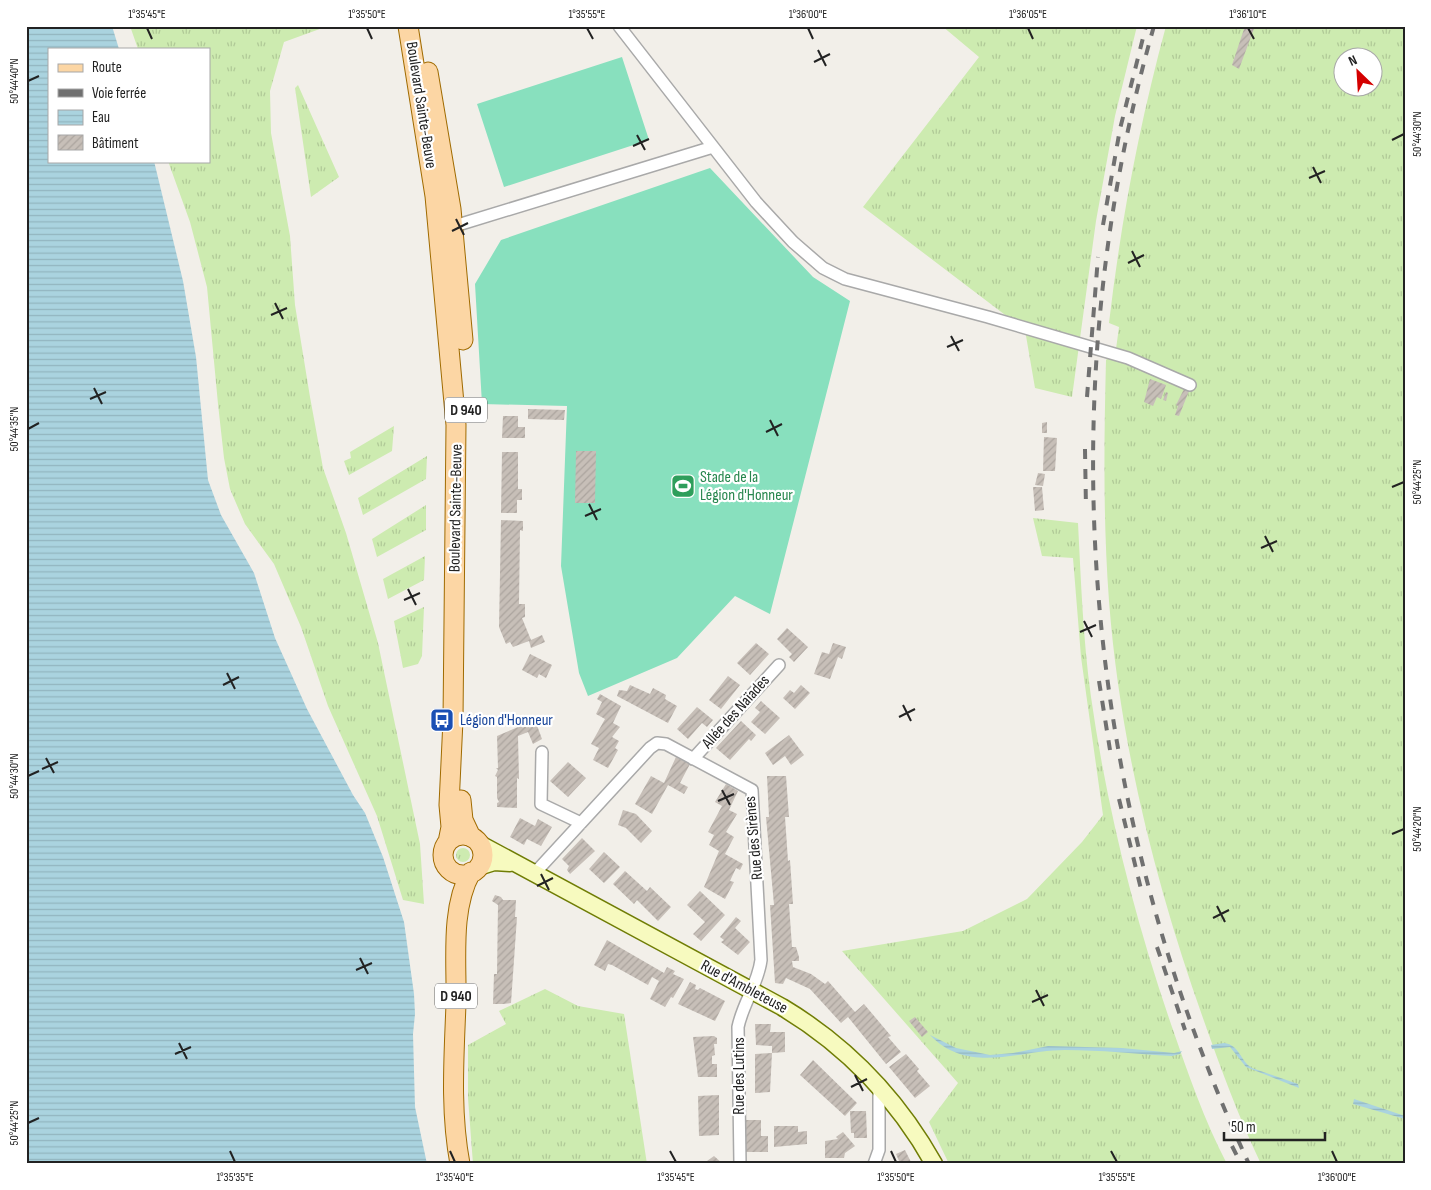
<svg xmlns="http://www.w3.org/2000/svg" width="1431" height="1190" font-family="'Sofia Sans Condensed',sans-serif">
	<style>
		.grass { fill: url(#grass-tufts); fill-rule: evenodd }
		.pitch { fill: #88e0be }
		.water { fill: url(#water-rules) }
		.building { fill: url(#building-hatch) }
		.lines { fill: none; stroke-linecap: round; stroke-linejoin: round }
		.street-casing { stroke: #a9a9a9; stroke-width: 14 }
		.secondary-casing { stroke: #707d05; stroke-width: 19 }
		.primary-casing { stroke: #a06b00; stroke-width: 21 }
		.street { stroke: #fff; stroke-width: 11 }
		.secondary { stroke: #f7fabf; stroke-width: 16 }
		.primary { stroke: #fcd6a4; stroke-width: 19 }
		.rail { stroke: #707070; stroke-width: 4; stroke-dasharray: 10 10; stroke-linecap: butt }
		.ticks { fill: none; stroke: #222; stroke-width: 2 }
		.labels { text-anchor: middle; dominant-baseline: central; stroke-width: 4.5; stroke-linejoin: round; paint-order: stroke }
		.shield { fill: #fff; stroke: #646464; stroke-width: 1 }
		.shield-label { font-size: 15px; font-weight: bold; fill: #222 }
		.street-label { font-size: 16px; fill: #222; stroke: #fff }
		.leisure-label { font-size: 16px; fill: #27864d; stroke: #fff; text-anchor: start }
		.transit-label { font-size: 16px; fill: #164399; stroke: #fff; text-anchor: start }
		.neatline { fill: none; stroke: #222; stroke-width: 2 }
		.ticks-label { font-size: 12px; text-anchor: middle; fill: #222 }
	</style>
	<defs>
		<pattern id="grass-tufts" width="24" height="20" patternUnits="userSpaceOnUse" patternTransform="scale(1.25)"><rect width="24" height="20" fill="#cdebb0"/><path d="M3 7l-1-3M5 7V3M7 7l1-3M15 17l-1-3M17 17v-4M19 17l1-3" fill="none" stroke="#b0c997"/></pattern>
		<pattern id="water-rules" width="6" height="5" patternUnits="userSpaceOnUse" patternTransform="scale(1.25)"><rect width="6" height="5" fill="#aad3df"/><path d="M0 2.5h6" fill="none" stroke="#92b5bf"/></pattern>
		<pattern id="building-hatch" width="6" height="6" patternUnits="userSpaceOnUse" patternTransform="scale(1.25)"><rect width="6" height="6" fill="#c7bfb8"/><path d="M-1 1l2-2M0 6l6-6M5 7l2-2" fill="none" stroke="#aba49e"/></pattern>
	</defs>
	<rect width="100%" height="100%" fill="#f2efe9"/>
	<path class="grass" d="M130 26H328L284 42 270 91 271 133 290 236 295 305 310 397 323 468 346 533 378 643 420 844 424 904 403 900 377 816 328 706 301 627 274 564 245 524 230 489 224 458 218 404 207 287 190 222 168 161H209V49H138Z
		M942 26H1137L1115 116 1096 221 1072 397 1035 388 1025 330 863 207 979 57Z
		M1166 26H1405V1164H1261C1239 1118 1221 1069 1204 1021 1156 886 1120 744 1109 601 1103 521 1104 441 1106 360L1116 349 1119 327 1109 323C1121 221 1139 126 1166 26ZM1344 58H1374V88H1344Z
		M298 85 339 177 311 197 295 88Z
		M394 426 392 451 349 475 344 461 351 458 350 452Z
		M427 456 426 479 363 515 358 498Z
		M426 505V530L377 557 372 539Z
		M1033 518 1078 523C1081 581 1083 639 1091 697 1107 809 1135 920 1172 1027 1188 1073 1204 1120 1227 1164H949L929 1122 958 1083 842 951 963 931 1027 899 1082 842 1103 815 1081 657 1073 558 1042 556Z
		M425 556 424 580 388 599 383 579Z
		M424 607 422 656 418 664 403 668 394 621Z
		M456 855a7 7 0 1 1 14 0a7 7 0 1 1-14 0Z
		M545 989 578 1006 624 1014 647 1164H473L468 1098V1045L506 1024 499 1011Z"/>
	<path class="pitch" d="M622 57 649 140 504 187 477 104Z
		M710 168 813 277 850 301 770 614 735 596 677 658 588 696 579 673 561 566 567 406 482 404 475 284 501 240Z"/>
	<path class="water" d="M26 26H112L119 49H49V161H154L183 281 196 357 208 480 221 515 254 573 275 638 307 709 353 795 365 813 383 857 404 922 414 994 415 1014 413 1034 415 1107 427 1164H26Z
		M930 1035 956 1048 990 1055 1013 1053 1048 1046 1122 1048 1174 1053 1182 1051 1180 1054 1172 1056C1136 1054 1101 1050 1065 1050 1019 1050 968 1075 930 1035Z
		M1224 1043C1240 1045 1240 1061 1252 1068L1298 1084 1299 1088 1246 1067 1230 1047 1212 1049 1211 1045Z
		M1354 1099 1405 1116V1119L1353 1104Z"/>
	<path class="building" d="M1245 26H1255L1239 69 1232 65Z
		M1150 379 1166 385 1161 399 1157 397 1153 406 1144 402Z
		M1184 389 1189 391 1179 416 1175 415 1178 406 1176 405Z
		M1166 392 1168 393 1166 401 1163 400Z
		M528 409 565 410 564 420 528 419Z
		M503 416H518V427H525V438H502Z
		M1047 422V433H1042V423Z
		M1044 437 1057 438 1055 471H1043Z
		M576 451H596L595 503H575Z
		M502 452H518V489H522V500H517V513H501Z
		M1038 473 1045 474 1043 486 1035 485Z
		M1033 487H1042L1044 510 1035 511Z
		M501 520 523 521V531L520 530 519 604H525V617L522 618 531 640 542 635 545 642 531 648 529 641 513 647 510 642 506 644 499 627Z
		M787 628 808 647 794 662 789 657 792 654 777 639Z
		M756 643 769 654 750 675 737 663Z
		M833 643 846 647 842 659 838 657 830 679 814 674 822 652 829 654Z
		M530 654 552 665 546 678 539 674 537 678 522 670Z
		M728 676 740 685 721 709 709 700Z
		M630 685 650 694 653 688 666 695 665 699 677 706 668 723 617 696 619 690 627 691Z
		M801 685 810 693 795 709 783 698 790 690 794 693Z
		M600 694 621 706 613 723 620 727 612 737 619 741 615 748 618 750 608 768 593 760 599 748 591 744 605 719 596 714 602 702 597 699Z
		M761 701 780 718 765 734 751 722 760 712 755 708Z
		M697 707 713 720 707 727 702 723 688 739 677 729Z
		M535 720 542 739 533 744 528 732 518 736 519 779 517 778V808L497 807V803L499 802 497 798V777L495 776 498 770 496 768H498L497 736Z
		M741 721 756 735 751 741 749 739 730 760 716 748Z
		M789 735 804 755 791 765 785 756 773 765 765 753Z
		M676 757 690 764 680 783 688 787 684 794 668 785 652 814 635 804 651 776 664 783Z
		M568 762 586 778 568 797 550 781Z
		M767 776H786L789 817H785L787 846 788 861 790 860 793 904H789L792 947H796L799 957V961H792L793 967 811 974 825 984 828 981 855 1012 864 1004 891 1036 888 1037 901 1052 886 1064 848 1017 841 1023 810 989 786 978 783 984 775 983 770 905H774L766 817H769Z
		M726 784 738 791 729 810 737 814 726 832 734 837 725 854 743 864 740 870 736 868 730 881 734 882 725 899 704 887 719 851 709 845 714 835 708 832 722 806 715 802Z
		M623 810 636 814 652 831 641 843 626 828 618 825Z
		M520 818 535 826 538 819 552 827 541 846 527 839 524 845 510 837Z
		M582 838 595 851 570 874 567 870 569 866 562 859Z
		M604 852 620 867 604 883 589 869Z
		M625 871 647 891 650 887 671 907 658 921 637 900 634 904 613 884Z
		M700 891 725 915 701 941 693 934 705 922 687 905Z
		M495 895 501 897 503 900H516L515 917H517L511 1003 503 1004H493L494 974H497L498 905 492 901Z
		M736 917 741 921 735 928 750 942 738 955 721 942 724 940 720 937Z
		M607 940 664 973 667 967 675 971 673 974 684 979 673 998 671 997 665 1007 650 999 659 981 652 977 648 985 612 965 608 964 605 971 594 965Z
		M690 982 696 985 695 989 698 990 700 988 725 1001 715 1021 678 1004Z
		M915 1017 928 1032 922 1037 909 1021Z
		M755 1024H771L770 1032H785V1052L772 1053V1046L756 1045Z
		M714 1036 717 1038V1044H714L715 1055 712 1056V1064H717V1077H698L693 1037Z
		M772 1053 770 1092 755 1093V1054Z
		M906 1054 919 1069 917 1071 930 1086 915 1098 889 1067Z
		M813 1060 857 1103 845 1116 800 1075Z
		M719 1095V1135L699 1136 698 1096Z
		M850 1111H866L867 1138H854V1133H851Z
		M746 1120H761V1136H768V1152H746Z
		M774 1126H798V1132L807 1131V1144L774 1147Z
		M843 1132 855 1146 845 1153 844 1158H825V1141L838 1139 836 1137Z
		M905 1150 912 1164H893L899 1161 896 1154Z
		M714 1156 723 1164H703Z"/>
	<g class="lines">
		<g class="street-casing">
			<path id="street" d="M619 26 756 202 793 242 823 268 845 279 988 317 1128 358 1190 385
				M448 228 713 147
				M542 752 541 804 581 823
				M693 759 779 665
				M533 875 650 748 657 743 666 744 752 790 761 960C758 984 743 1003 738 1027L740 1164
				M874 1164 879 1150V1086"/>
		</g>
		<g class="secondary-casing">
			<path id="secondary" d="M480 844 782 1007C847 1046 897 1098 934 1164
				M478 867 494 862 510 863"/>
		</g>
		<g class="primary-casing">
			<path id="primary" d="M408 26 435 196 456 425 453 720 449 805 451 827 448 842
				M428 72 451 209 463 340
				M461 800 463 820 471 837
				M443 855a20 20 0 1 1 40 0a20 20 0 1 1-40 0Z
				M460 1164C450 1111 454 1057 456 1004 457 962 450 909 471 872"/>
		</g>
		<use href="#street" class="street"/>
		<use href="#secondary" class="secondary"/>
		<use href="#primary" class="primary"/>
		<path class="rail" d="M1154 26C1046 403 1084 810 1249 1164
			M1103 225 1120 129 1146 26
			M1087 397 1098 257
			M1085 449 1086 509
			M1099 681 1110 750
			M1119 799 1141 889
			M1157 947 1185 1030
			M1232 1146 1241 1164"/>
	</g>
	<path class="ticks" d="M147 28 152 39M367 28 372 39M587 28 593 39M808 28 813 39M1028 28 1033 39M1248 28 1254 39M818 50 826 66M814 62 830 54M28 81 39 76M637 135 645 150M1392 140 1404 134M633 146 649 139M1313 167 1321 183M1309 178 1325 171M456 219 464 235M452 231 468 223M1132 251 1140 267M1128 263 1144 255M275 303 283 319M271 315 287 308M951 336 959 351M947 347 963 340M94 388 102 404M90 399 106 392M770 420 778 436M28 429 39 423M766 432 782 424M1392 487 1404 482M589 504 597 520M585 516 601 509M1265 536 1273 552M1261 548 1277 541M408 589 416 605M404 600 420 593M1084 621 1092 637M1080 632 1096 625M227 673 235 689M223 685 239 677M903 705 911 721M899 717 915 709M46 758 54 773M42 769 58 762M28 776 39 771M722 790 730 805M718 801 734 794M1392 834 1404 829M541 874 549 890M537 886 553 878M1217 906 1225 922M1213 918 1229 910M360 958 368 974M356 970 372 963M1036 990 1044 1006M1032 1002 1048 995M179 1043 187 1059M175 1054 191 1047M855 1075 863 1091M851 1087 867 1079M28 1123 39 1118M230 1151 235 1162M450 1151 455 1162M670 1151 676 1162M891 1151 896 1162M1111 1151 1117 1162M1332 1151 1337 1162"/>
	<defs>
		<g id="stadium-square" transform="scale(1.25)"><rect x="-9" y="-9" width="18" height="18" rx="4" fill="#2e9e5b" stroke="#fff"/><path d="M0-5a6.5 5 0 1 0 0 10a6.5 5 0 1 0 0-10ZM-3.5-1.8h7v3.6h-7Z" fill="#fff"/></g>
		<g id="bus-square" transform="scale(1.25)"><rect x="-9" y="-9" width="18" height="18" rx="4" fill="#1a4fb4" stroke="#fff"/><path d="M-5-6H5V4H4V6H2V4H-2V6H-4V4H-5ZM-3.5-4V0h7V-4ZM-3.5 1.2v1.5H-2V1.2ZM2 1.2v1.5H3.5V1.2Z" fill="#fff"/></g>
	</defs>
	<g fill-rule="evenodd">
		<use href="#stadium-square" x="683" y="486"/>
		<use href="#bus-square" x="442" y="720"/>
	</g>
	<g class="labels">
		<g class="shield">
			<rect x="445" y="397.5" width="42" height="25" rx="4"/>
			<rect x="435" y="983.5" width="42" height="25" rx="4"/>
		</g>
		<g class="shield-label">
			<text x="466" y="410">D 940</text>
			<text x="456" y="996">D 940</text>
		</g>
		<g class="street-label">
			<text transform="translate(421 105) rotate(81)">Boulevard Sainte-Beuve</text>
			<text transform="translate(456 508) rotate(-89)">Boulevard Sainte-Beuve</text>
			<text transform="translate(736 712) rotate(-48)">Allée des Naïades</text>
			<text transform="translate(754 838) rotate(-95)">Rue des Sirènes</text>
			<text transform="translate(744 987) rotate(28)">Rue d'Ambleteuse</text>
			<text transform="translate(739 1076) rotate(-90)">Rue des Lutins</text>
		</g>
		<g class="leisure-label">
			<text x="700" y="477">Stade de la<tspan x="700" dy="18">Légion d'Honneur</tspan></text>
		</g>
		<g class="transit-label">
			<text x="460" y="720">Légion d'Honneur</text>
		</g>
	</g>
	<rect width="1431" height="1190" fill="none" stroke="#ffffff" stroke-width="55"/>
	<rect x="48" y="48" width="162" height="115" fill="#ffffff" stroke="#a7a7a7"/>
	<rect x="58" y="64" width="25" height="8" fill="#fcd6a4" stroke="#a7a7a7"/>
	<text x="92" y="72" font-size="15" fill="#222222">Route</text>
	<rect x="58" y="89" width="25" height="8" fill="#707070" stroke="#a7a7a7"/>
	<text x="92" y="98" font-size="15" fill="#222222">Voie ferrée</text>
	<rect x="58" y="110" width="25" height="15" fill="url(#water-rules)" stroke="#a7a7a7"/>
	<text x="92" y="122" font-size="15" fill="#222222">Eau</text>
	<rect x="58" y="135" width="25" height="15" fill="url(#building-hatch)" stroke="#a7a7a7"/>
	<text x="92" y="148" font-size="15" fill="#222222">Bâtiment</text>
	<g transform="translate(1358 72) rotate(335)"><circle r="24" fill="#ffffff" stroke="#a7a7a7"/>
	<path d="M0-4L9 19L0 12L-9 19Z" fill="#d40000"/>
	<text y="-8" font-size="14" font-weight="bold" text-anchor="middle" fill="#222222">N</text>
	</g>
	<path d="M1224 1132v8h101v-8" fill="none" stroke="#222222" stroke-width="2.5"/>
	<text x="1231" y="1132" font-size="15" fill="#222222" stroke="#ffffff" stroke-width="4" paint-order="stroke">50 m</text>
	<rect x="28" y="28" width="1376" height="1134" class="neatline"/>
	<g class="ticks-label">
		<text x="147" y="18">1°35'45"E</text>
		<text x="367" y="18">1°35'50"E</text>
		<text x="587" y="18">1°35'55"E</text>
		<text x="808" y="18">1°36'00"E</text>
		<text x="1028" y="18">1°36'05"E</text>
		<text x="1248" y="18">1°36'10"E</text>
		<text transform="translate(14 81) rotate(-90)" y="4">50°44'40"N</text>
		<text transform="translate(1417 134) rotate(-90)" y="4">50°44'30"N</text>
		<text transform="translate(14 429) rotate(-90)" y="4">50°44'35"N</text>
		<text transform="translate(1417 482) rotate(-90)" y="4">50°44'25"N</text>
		<text transform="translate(14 776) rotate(-90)" y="4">50°44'30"N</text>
		<text transform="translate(1417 829) rotate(-90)" y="4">50°44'20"N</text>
		<text transform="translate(14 1123) rotate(-90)" y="4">50°44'25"N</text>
		<text x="235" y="1181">1°35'35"E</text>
		<text x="455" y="1181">1°35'40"E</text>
		<text x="676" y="1181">1°35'45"E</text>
		<text x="896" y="1181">1°35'50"E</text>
		<text x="1117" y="1181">1°35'55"E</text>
		<text x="1337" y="1181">1°36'00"E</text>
	</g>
</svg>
